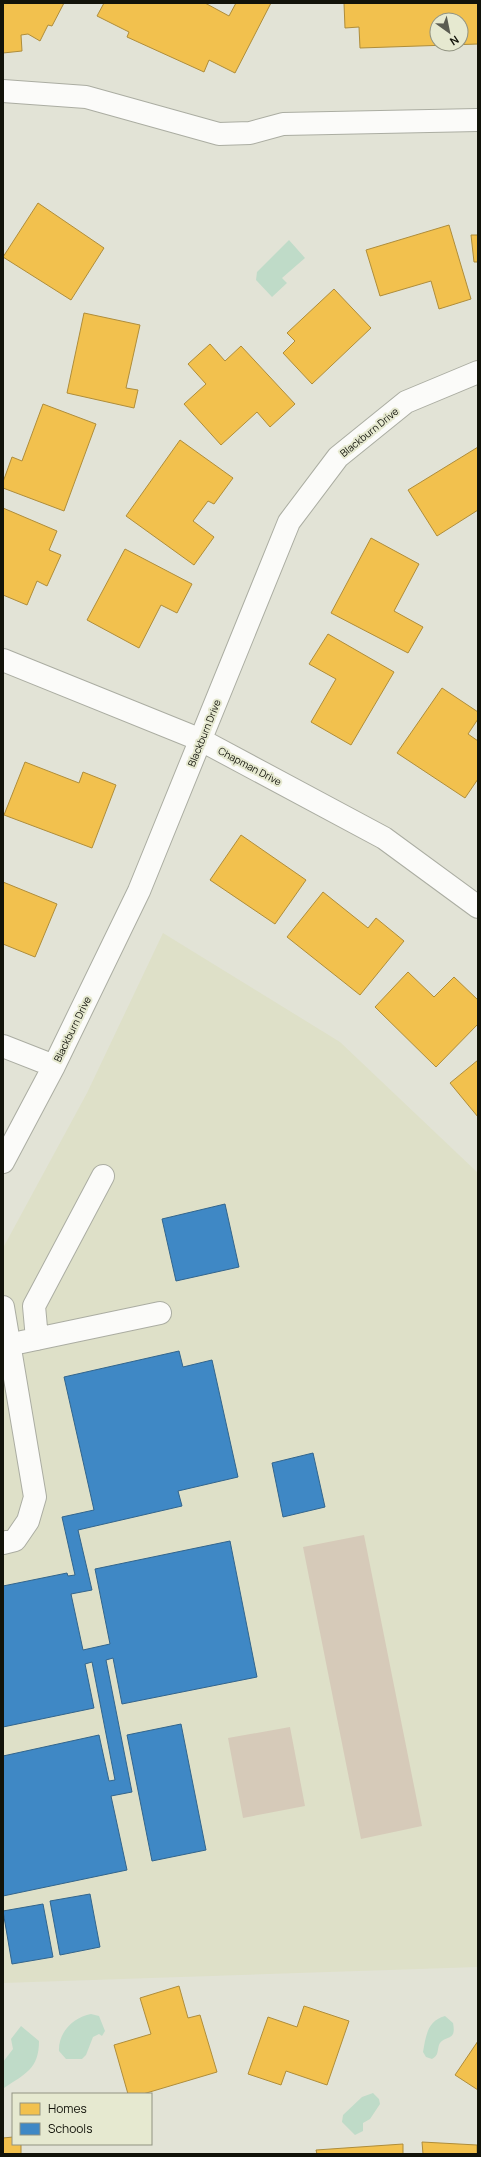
<svg xmlns="http://www.w3.org/2000/svg" width="481" height="2157" font-family="Manrope,sans-serif">
	<style>
		.built { fill: #dee0c8 }
		.green { fill: #d6cab9 }
		.water { fill: #bfdbc8 }
		.homes { fill: #f2c14e; stroke: #af8d3a; fill-rule: evenodd }
		.schools { fill: #3f88c5; stroke: #32658d }
		.lines { fill: none; stroke-linecap: round; stroke-linejoin: round }
		.minor-casing { stroke: #abada2; stroke-width: 24 }
		.minor { stroke: #fbfbf9; stroke-width: 22 }
		.labels { text-anchor: middle; dominant-baseline: central; stroke-width: 4; stroke-linejoin: round; paint-order: stroke }
		.street-label { font-size: 10px; fill: #12130a; stroke: #e6e9d0 }
	</style>
	<rect width="100%" height="100%" fill="#e2e3d6"/>
	<path class="built" d="M163 933 340 1042 478 1173V1967L3 1983V1248L87 1093Z"/>
	<path class="green" d="M364 1535 422 1826 361 1839 303 1547Z
		M290 1727 305 1806 243 1818 228 1738Z"/>
	<path class="water" d="M289 240 305 258 282 278 287 283 272 297 256 280 257 272Z
		M91 2014 99 2016 105 2031 102 2036 99 2034 93 2037 86 2055 82 2059H66L59 2051C58 2032 74 2017 91 2014Z
		M445 2016 453 2023C457 2043 444 2034 439 2045 437 2051 439 2055 432 2059L426 2057 423 2052C426 2036 427 2021 445 2016Z
		M21 2026 39 2041C39 2069 25 2074 4 2088L3 2062 13 2049 11 2039Z
		M373 2093 379 2099 380 2104 370 2119 363 2123V2131L355 2135 342 2122 343 2115 362 2097Z"/>
	<path class="homes" d="M3 3H64L52 26 48 25 40 41 28 34 21 35 22 51 3 53Z
		M104 3H205L229 16 236 3H271L235 73 209 60 204 72 127 37 129 32 97 16Z
		M344 3H478V44L360 48 359 27 345 28ZM437 20H461V44H437Z
		M38 203 104 248 71 300 3 257Z
		M449 225 471 299 439 309 431 281 380 296 366 250Z
		M471 235H478V262H474Z
		M334 289 371 328 312 384 283 353 295 341 287 333Z
		M84 313 140 325 126 388 138 390 134 408 67 393Z
		M210 344 225 361 241 346 295 404 270 427 257 412 221 445 184 404 206 384 188 364Z
		M43 404 96 424 64 511 3 488V482L12 457 22 461Z
		M180 440 233 478 214 504 208 501 193 521 214 537 194 565 126 516Z
		M478 447V510L437 536 408 490Z
		M3 508 57 531 49 550 61 555 47 586 37 581 27 605 3 595Z
		M371 538 419 564 394 611 423 627 408 653 331 613Z
		M125 549 192 584 177 613 161 605 139 648 87 620Z
		M328 634 394 672 351 745 311 722 336 679 309 664Z
		M442 688 478 712V719L468 734 478 741V779L465 798 397 753Z
		M25 762 79 783 83 772 116 785 92 848 4 815Z
		M241 835 306 880 275 924 210 880Z
		M3 882 57 904 35 957 3 944Z
		M323 892 368 928 376 918 404 941 360 995 287 937Z
		M408 972 434 997 454 977 478 1000V1024L436 1067 375 1007Z
		M478 1060V1117L450 1083Z
		M179 1986 188 2018 200 2015 217 2072 143 2094H128L114 2045 151 2034 140 1998Z
		M304 2006 349 2021 327 2085 286 2071 281 2085 248 2074 268 2017 297 2027Z
		M478 2041V2090L455 2075Z
		M13 2137V2144H21V2154H3V2138Z
		M422 2142 477 2145V2154H423Z
		M403 2144V2154H317L316 2150Z"/>
	<path class="schools" d="M225 1204 239 1267 176 1281 162 1219Z
		M179 1351 183 1367 212 1360 238 1477 178 1491 182 1506 78 1530 92 1590 71 1594 83 1650 110 1644 95 1569 230 1541 257 1677 122 1704 113 1658 106 1660 132 1792 111 1796 127 1870 3 1896V1756L99 1735 109 1781 115 1780 92 1662 85 1664 94 1708 3 1727V1586L67 1573 68 1576 75 1575 62 1517 94 1510 64 1377Z
		M313 1453 325 1507 283 1517 272 1463Z
		M181 1724 206 1850 152 1861 127 1735Z
		M90 1894 100 1947 60 1955 50 1901Z
		M43 1904 53 1957 12 1964 3 1911Z"/>
	<g class="lines">
		<g class="minor-casing">
			<path id="minor" d="M3 91 86 97 219 134 250 133 283 124 478 120
				M3 660 201 740 384 838 478 907
				M3 1046 54 1066
				M3 1162 54 1066 139 891 289 522 338 457 406 402 478 372
				M3 1307 35 1497 28 1521 15 1540 3 1543
				M37 1339 34 1306 103 1176
				M22 1342 160 1313"/>
		</g>
		<use href="#minor" class="minor"/>
	</g>
	<g class="labels">
		<g class="street-label">
			<text transform="translate(369 432) rotate(-39)">Blackburn Drive</text>
			<text transform="translate(204 733) rotate(-68)">Blackburn Drive</text>
			<text transform="translate(250 766) rotate(28)">Chapman Drive</text>
			<text transform="translate(72 1029) rotate(-64)">Blackburn Drive</text>
		</g>
	</g>
	<rect width="481" height="2157" fill="none" stroke="#12130a" stroke-width="8"/>
	<rect x="12" y="2093" width="140" height="52" fill="#e6e9d0" stroke="#919381"/>
	<rect x="20" y="2103" width="20" height="12" fill="#f2c14e" stroke="#919381"/>
	<text x="48" y="2113" font-size="12" fill="#12130a">Homes</text>
	<rect x="20" y="2123" width="20" height="12" fill="#3f88c5" stroke="#919381"/>
	<text x="48" y="2133" font-size="12" fill="#12130a">Schools</text>
	<g transform="translate(449 32) rotate(147)"><circle r="19" fill="#e6e9d0" stroke="#919381"/>
	<path d="M0-3L7 15L0 10L-7 15Z" fill="#5b5c51"/>
	<text y="-6" font-size="11" font-weight="bold" text-anchor="middle" fill="#12130a">N</text>
	</g>
</svg>
